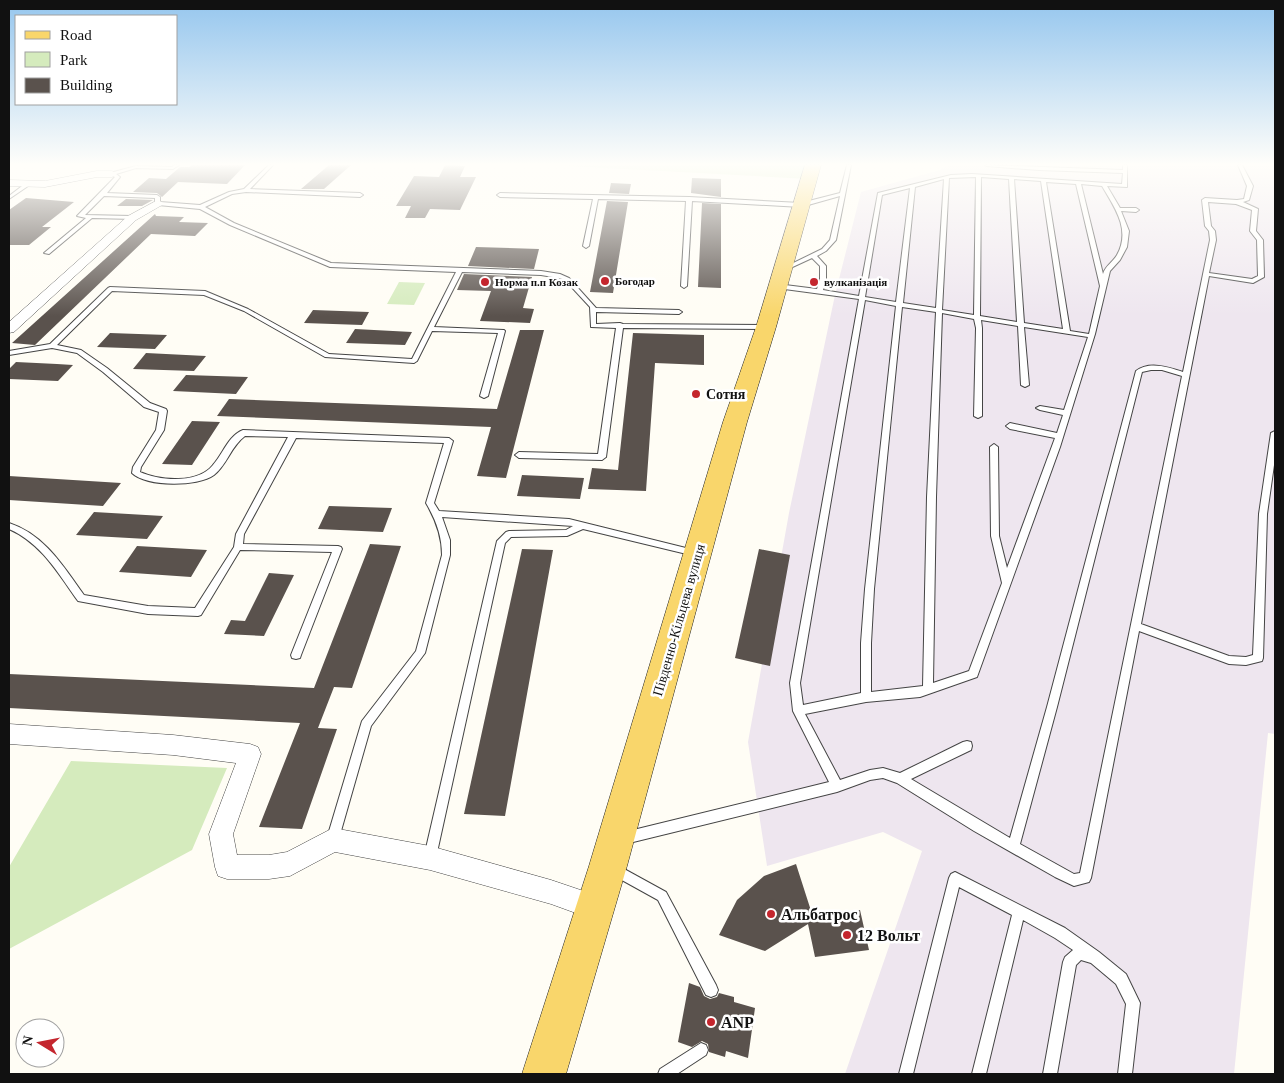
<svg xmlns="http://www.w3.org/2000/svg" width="1284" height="1083" font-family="'Times New Roman',serif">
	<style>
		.industrial { fill: #eee6ef }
		.green { fill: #d5ebbd }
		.building { fill: #5a524d }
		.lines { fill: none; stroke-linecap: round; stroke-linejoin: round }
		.service-casing { stroke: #444; stroke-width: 2 }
		.minor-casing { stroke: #444; stroke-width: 1 }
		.primary-casing { stroke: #222; stroke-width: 1 }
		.service { fill: #fff; fill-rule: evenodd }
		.minor { fill: #fff; fill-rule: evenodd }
		.primary { fill: #f9d66b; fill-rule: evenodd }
		.poi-dot { fill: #c4262e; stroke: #fff; stroke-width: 2 }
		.labels { text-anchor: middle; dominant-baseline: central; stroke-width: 5; stroke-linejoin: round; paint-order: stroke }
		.far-poi-label { font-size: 11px; font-weight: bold; fill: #111; stroke: #fff; text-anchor: start }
		.poi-label { font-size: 14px; font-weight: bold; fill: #111; stroke: #fff; text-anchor: start }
		.street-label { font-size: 14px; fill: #111; stroke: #fff }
		.near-poi-label { font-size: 16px; font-weight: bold; fill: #111; stroke: #fff; text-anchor: start }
	</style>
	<rect width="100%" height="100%" fill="#fffdf5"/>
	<path class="industrial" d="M949 165H1275V734L1268 733 1234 1074H845L922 851 883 832 767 866 748 742 789 513 835 295 861 192 940 170Z"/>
	<path class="green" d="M551 165H813L808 179Z
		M399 282 425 283 414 305 387 304Z
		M71 761 227 768 192 850 9 949V867Z"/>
	<path class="building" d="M192 165H245L227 184 178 182 162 197 157 193 133 192 149 178 166 179 180 167H190Z
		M329 165H351L324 189H301Z
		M445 165 465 166 460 177H476L460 210 430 209 425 218H405L411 206H396L414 176 439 177Z
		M692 178 721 179V197L691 193Z
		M611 183 631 184 629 194 609 193Z
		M26 198 74 202 42 227H51L29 245H9V210Z
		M126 199 153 200 142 206H117Z
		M607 201 628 202 613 293 590 292Z
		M702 203 721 204V288L698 287Z
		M155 214 156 216 184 217 179 222 208 223 195 236 151 234 35 345 12 343Z
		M476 247 539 249 534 269 468 266Z
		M464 274 532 277 523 308 534 309 530 323 480 321 491 291 457 290Z
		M313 310 369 312 362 325 304 323Z
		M355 329 412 332 405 345 346 343Z
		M520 330H544L506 478 477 476 491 427 217 416 229 399 497 409Z
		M110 333 167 335 155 349 97 347Z
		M633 333 704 335V365L655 363 646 491 588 489 592 468 618 470Z
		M146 353 206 356 194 371 133 369Z
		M16 362 57 364 73 365 58 381 9 379V369Z
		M186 375 248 377 236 394 173 391Z
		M192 421 220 422 192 465 162 464Z
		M522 475 584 478 580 499 517 496Z
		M9 476 121 483 103 506 9 500Z
		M329 506 392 508 383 532 318 529Z
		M94 512 163 516 147 539 76 535Z
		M370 544 401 546 352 688 334 687 318 728 337 729 302 829 259 827 300 723 9 708V674L314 688Z
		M137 546 207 550 191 577 119 572Z
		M522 549 553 550 505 816 464 814Z
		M759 549 790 555 770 666 735 658Z
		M269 573 294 575 264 636 224 634 231 620 245 621Z
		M796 864 813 917 860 910 869 950 815 957 808 924 765 951 719 935 737 900 764 876Z
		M689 983 700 987 704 996 710 999 717 997 719 993 734 997V1002L755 1008 748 1058 726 1051 725 1057 709 1052 708 1044 702 1041 692 1047 678 1042Z"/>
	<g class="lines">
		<g class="service-casing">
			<path id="service" d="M174 165H179L173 169 136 168 116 174 120 177 107 193 157 195 160 197V202L200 205 229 192 244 189 269 165H273L250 189 360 193 363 195 360 197 246 192 232 194 205 207 234 223 331 263 541 271 560 274 569 278 596 308 679 310 682 312 679 314 596 312V324L620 323 623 324 766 325 769 327 766 329 623 328 606 457 602 460 519 458 515 455 519 452 598 454 616 328 591 327 590 307 565 280 559 278 541 275 462 272 434 327 504 330 505 331 488 396 484 398 480 396 498 333 432 331 417 361 414 363 325 357 244 311 204 295 112 291 57 345 81 350 107 368 150 403 166 409 167 411 164 430 141 467 140 472C160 481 198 484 213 465 223 454 228 436 243 430L449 438 453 441 434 503 439 511 569 519 698 551 699 553 698 555 695 556 583 529 567 536 511 537 505 543 436 857 434 861 430 863 426 861 424 857 497 541 506 532 509 531 566 530 573 526 442 517 450 540V555L425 653 371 726 339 838 337 842 333 844 329 842 327 838 362 721 416 651 442 555C442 536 436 520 426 503L444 443 296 438 244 534 243 544 338 546 341 547 342 549 301 655 300 658 296 659 292 658 291 655 332 552 240 550 201 615 198 616 148 614 78 601C58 573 41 543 9 529V523C45 535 63 566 84 595L148 606 195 608 234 547 236 534 288 437 245 436C231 446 227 465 214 475 198 487 146 487 132 473L133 467 156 430 159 412 144 407 103 372 77 353 52 348 9 355V351L50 344 108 288 110 287 205 291 248 309 329 354 412 359 456 272 330 267 230 225 200 209 158 205 155 203V198L104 196 85 215 132 216 134 217V219L92 218 49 254 44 253 86 218 77 216 115 177 110 175V173L136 166 172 167Z
				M847 165H851L836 240 826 251 817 256 826 266V279L823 290 859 296 878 193 951 175 972 174 1122 184 1123 173 1039 170 987 166 985 165 1123 170V165H1127V187L1107 186 1120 208H1136L1139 210 1136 212 1121 211 1129 231 1127 247 1120 260 1110 271 1095 334 1060 447 977 677 920 697 866 702 805 714 840 780 870 770 883 768 900 773 963 742 967 741 971 742 972 746 971 750 911 779 1010 838 1047 707 1136 371C1149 361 1168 367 1183 372L1210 240 1209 231 1205 226 1202 200 1205 198 1237 200 1244 199 1247 186 1238 165H1242L1253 186 1249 200 1243 202 1258 209 1256 231 1263 240 1264 277 1253 283 1209 276 1141 624 1229 656 1246 657 1253 655 1259 514 1271 433 1275 431V458L1267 514 1263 658 1262 661 1246 665 1229 664 1139 631 1091 878 1089 882 1074 886 1055 877 974 831 897 783 883 778 870 780 837 792 625 844 621 842 619 838 621 834 625 832 829 782 793 711 790 683 859 299 777 288 774 286 777 284 817 289 820 279V266L812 258 786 270 781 269 822 249 830 240 840 196 801 207 692 201 687 286 684 288 681 286 686 201 598 199 589 246 586 248 583 246 593 199 500 197 497 195 500 193 689 197 801 203 840 193ZM976 177 974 315 942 310 949 178ZM981 177 1009 179 1017 322 980 316ZM944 179 936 308 903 303 915 187ZM1014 179 1041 181 1063 329 1024 323ZM1046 182 1076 184 1100 286 1089 334 1070 331ZM1081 184 1102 186C1115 208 1131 230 1117 255 1113 262 1105 266 1103 274ZM910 188 896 302 865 297 882 195ZM1208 202 1236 204 1252 210 1250 231 1257 240 1258 276 1252 279 1209 273 1216 240 1215 231 1211 226ZM865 300 896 306 865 589 861 643V693L803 705 800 683ZM902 307 936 312 927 497 923 686 871 692V643L874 589ZM942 313 974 319 976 328 974 416 978 418 982 416V328L981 320 1018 326 1021 385 1025 387 1029 385 1024 327 1088 337 1064 410 1040 406 1036 408 1040 410 1063 415 1057 433 1010 423 1006 426 1010 429 1055 438 1007 568 999 536 998 447 994 444 990 447 991 536 1002 583 969 671 933 683 936 497ZM1151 370H1162L1182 376 1080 873 1074 874 1020 844 1057 707 1142 372Z
				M26 183 31 184 9 199V196Z
				M615 864 666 892 716 985 718 990 716 995 711 997 706 995 658 900 611 874 609 870 611 866Z
				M955 872 1065 928 1099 952 1126 974 1140 1003 1132 1074H1118L1126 1004 1116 984 1091 963 1081 960 1076 965 1057 1074H1043L1063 962 1065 957 1073 950 1055 938 1023 920 986 1074H972L1012 915 959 887 913 1074H899L949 878 951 874Z
				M701 1043 706 1045 708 1050 706 1055 677 1074H658L660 1069Z"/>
		</g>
		<g class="minor-casing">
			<path id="minor" d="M97 171H112L117 174 112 177H97L45 187 9 186V180L45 181Z
				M158 200 163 203 162 205 136 220 14 332 9 333V322L128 216Z
				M9 724 173 735 250 744 258 747 261 754 233 834 237 855H269L287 852 333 828 430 846 551 880 604 898 608 907 604 916 595 920 551 904 430 870 335 852 290 876 269 879H227L218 876 215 867 209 834 236 763 173 755 9 744Z"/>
		</g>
		<g class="primary-casing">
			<path id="primary" d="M805 165H821L776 327 747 422 627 866 566 1074H522L589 866 723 422 756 327Z"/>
		</g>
		<use href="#service" class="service"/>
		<use href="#minor" class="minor"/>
		<use href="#primary" class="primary"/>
	</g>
	<linearGradient id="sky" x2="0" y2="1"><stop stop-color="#95c6ee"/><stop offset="0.52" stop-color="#fffefa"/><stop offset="1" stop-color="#fffefa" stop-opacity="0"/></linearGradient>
	<rect width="1284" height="316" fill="url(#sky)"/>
	<g class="poi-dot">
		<circle cx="605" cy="281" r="5"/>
		<circle cx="485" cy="282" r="5"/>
		<circle cx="814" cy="282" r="5"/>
		<circle cx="696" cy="394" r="5"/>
		<circle cx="771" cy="914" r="5"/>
		<circle cx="847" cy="935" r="5"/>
		<circle cx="711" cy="1022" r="5"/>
	</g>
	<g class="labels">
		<g class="far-poi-label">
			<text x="615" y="281">Богодар</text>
			<text x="495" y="282">Норма п.п Козак</text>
			<text x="824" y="282">вулканізація</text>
		</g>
		<g class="poi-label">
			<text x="706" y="394">Сотня</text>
		</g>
		<g class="street-label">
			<text transform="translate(679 620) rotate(-74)">Південно-Кільцева вулиця</text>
		</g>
		<g class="near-poi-label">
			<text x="781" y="914">Альбатрос</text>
			<text x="857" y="935">12 Вольт</text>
			<text x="721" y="1022">ANP</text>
		</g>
	</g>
	<rect width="1284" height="1083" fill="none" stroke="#111111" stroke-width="20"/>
	<rect x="15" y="15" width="162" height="90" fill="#ffffff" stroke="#a0a0a0"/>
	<rect x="25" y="31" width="25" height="8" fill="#f9d66b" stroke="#a0a0a0"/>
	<text x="60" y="40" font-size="15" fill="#111111">Road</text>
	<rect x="25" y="52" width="25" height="15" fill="#d5ebbd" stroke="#a0a0a0"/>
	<text x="60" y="65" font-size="15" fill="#111111">Park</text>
	<rect x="25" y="78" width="25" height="15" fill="#5a524d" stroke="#a0a0a0"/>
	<text x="60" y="90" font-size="15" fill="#111111">Building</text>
	<g transform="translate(40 1043) rotate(280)"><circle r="24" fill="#ffffff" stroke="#a0a0a0"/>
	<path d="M0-4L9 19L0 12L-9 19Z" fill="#c4262e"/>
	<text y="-8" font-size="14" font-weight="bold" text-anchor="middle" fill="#111111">N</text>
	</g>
</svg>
